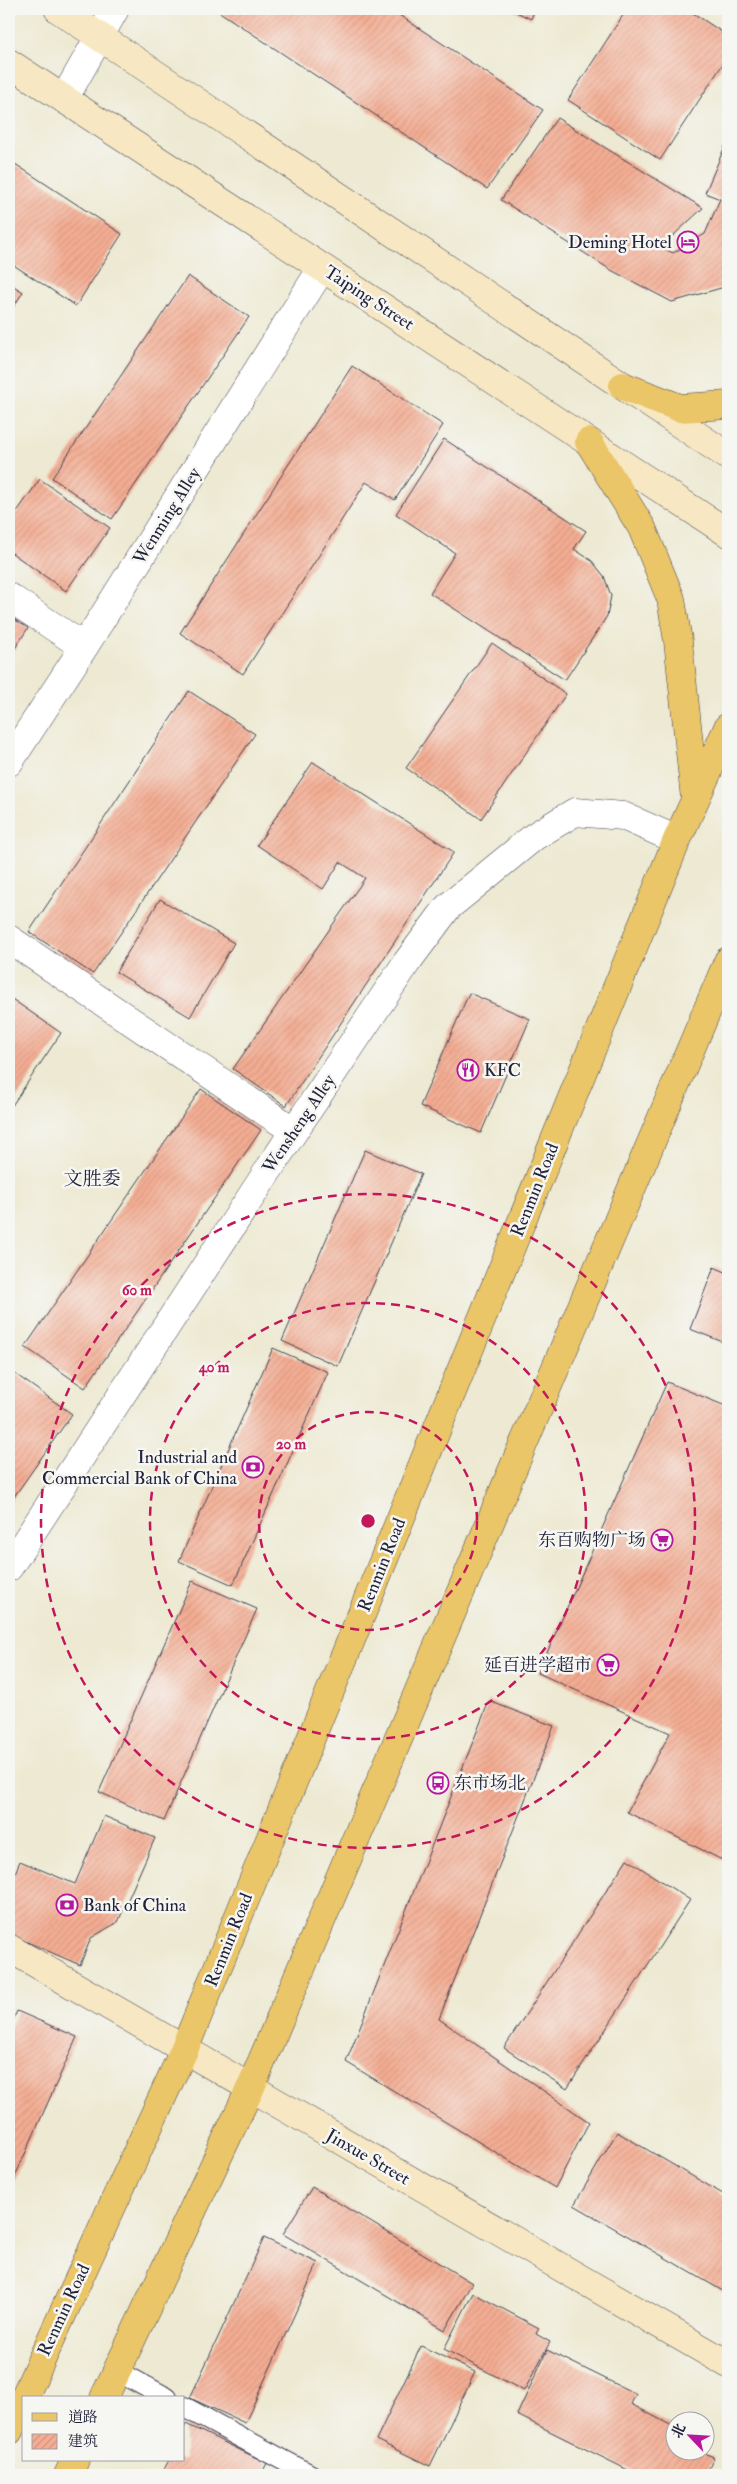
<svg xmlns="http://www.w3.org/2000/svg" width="737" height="2484" font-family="'IM FELL Double Pica','Noto Serif SC',serif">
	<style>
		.building { fill: url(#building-hatch) }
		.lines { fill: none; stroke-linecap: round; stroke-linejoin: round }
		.lane-casing { stroke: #404052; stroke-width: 22 }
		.street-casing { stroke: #404052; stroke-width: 29 }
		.secondary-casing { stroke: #404052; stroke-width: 29 }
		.primary-casing { stroke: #404052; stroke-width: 29 }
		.lane { stroke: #fff; stroke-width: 20 }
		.street { stroke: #fff; stroke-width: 28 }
		.secondary { stroke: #f7e8c3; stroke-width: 28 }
		.primary { stroke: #eac669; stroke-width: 28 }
		.ring { fill: none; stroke: #c2185b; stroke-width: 2.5; stroke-dasharray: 9 6 }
		.labels { text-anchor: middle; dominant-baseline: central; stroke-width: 5; stroke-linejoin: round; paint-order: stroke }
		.poi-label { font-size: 18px; fill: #22223b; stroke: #f6f6f2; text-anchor: end }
		.street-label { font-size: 18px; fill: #22223b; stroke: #f6f6f2 }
		.neighbourhood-label { font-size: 19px; fill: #22223b; stroke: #f6f6f2 }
		.centre { fill: #c2185b; stroke: #f6f6f2; stroke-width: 2.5 }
		.ring-label { font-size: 15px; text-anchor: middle; font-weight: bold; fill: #c2185b; stroke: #f6f6f2; stroke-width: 5; stroke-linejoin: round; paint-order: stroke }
	</style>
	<defs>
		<pattern id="building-hatch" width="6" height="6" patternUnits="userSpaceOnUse" patternTransform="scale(1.25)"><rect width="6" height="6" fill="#f4ad93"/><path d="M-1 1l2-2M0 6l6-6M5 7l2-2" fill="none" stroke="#d19580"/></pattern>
	</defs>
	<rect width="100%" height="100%" fill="#f6f6f2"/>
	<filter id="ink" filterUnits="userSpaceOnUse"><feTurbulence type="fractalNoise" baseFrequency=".02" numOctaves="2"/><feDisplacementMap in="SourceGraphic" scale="10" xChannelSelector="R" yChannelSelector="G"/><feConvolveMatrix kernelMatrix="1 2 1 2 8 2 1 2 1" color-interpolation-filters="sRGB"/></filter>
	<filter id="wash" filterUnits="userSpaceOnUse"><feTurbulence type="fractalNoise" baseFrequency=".0096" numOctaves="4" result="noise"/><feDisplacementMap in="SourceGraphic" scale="20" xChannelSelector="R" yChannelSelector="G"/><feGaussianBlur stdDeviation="1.12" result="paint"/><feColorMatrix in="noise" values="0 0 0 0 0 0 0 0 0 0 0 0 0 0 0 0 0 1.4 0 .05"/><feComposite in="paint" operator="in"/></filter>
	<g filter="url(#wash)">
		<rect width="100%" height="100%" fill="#ede9d2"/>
		<g id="blocks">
			<path class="building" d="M215 9H390L543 110 487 189Z
				M510 9H535L531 19Z
				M627 9H687L728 36V56L660 160 568 100Z
				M557 118 703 208 661 247 673 253 705 234 720 199 705 193 728 139V286L672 302 611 270 501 200Z
				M9 160 122 234 76 306 9 262Z
				M188 276 249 317 112 519 52 478Z
				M9 283 23 292 9 314Z
				M352 366 443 425 395 500 366 482 243 674 180 633Z
				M444 439 586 531 574 549 592 561 604 576 611 596 607 616 565 680 430 593 455 553 396 514Z
				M40 479 110 528 66 591 9 551V523Z
				M9 616 28 628 9 658Z
				M492 643 566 694 481 819 406 768Z
				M189 691 255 734 93 974 29 932Z
				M313 762 454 852 286 1106 233 1069 365 878 340 862 323 889 257 845Z
				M160 899 234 943 190 1017 116 972Z
				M469 993 530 1019 481 1133 420 1106Z
				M9 997 61 1033 9 1110Z
				M201 1089 261 1130 85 1388 25 1347Z
				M365 1150 421 1174 338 1366 282 1341Z
				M714 1267 728 1273V1344L690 1329Z
				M273 1348 328 1372 233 1585 179 1561Z
				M11 1371 72 1414 9 1504V1375Z
				M667 1382 728 1407V1863L627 1812 670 1733 538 1673Z
				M192 1581 257 1609 164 1821 99 1792Z
				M489 1701 554 1726 439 2019 589 2122 555 2188 346 2062Z
				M104 1816 155 1838 118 1922 91 1938 80 1965 9 1934V1888L20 1861 75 1884Z
				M627 1859 690 1900 567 2089 504 2048Z
				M17 2011 77 2037 9 2190V2029Z
				M617 2132 728 2197V2294L574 2205Z
				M312 2187 472 2283 445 2330 283 2234Z
				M264 2238 318 2263 245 2423 190 2398Z
				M473 2293 539 2328 536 2334 550 2342 524 2391 444 2349Z
				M421 2346 475 2372 430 2466 376 2440Z
				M547 2350 636 2394 631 2404 674 2427V2452H701L714 2457 705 2475H638L517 2415Z
				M186 2424 267 2463 261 2475H161L169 2460H184V2429Z"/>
		</g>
	</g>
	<g filter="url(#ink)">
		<use href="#blocks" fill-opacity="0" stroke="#404052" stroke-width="1"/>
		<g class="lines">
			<g class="lane-casing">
				<path id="lane" d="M117 2371 167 2398
					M184 2407 311 2475"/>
			</g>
			<g class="street-casing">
				<path id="street" d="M64 99 115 9
					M9 597 84 647
					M9 762 84 647 322 268
					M9 939 294 1131
					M9 1567 294 1131 407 962 448 907 535 836 575 812 623 816 677 840"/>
			</g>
			<g class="secondary-casing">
				<path id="secondary" d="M58 9 728 456
					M9 63 728 533
					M9 1948 728 2364"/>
			</g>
			<g class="primary-casing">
				<path id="primary" d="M623 386 680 408 728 405
					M589 442 642 528 671 599 678 641 695 799
					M24 2398 184 2050 677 840 728 727
					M104 2398 250 2089 728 961
					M9 2431 24 2398
					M68 2475 75 2460"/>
			</g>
			<use href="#lane" class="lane"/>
			<use href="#street" class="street"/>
			<use href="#secondary" class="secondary"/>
			<use href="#primary" class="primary"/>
		</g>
	</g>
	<g class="ring">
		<circle cx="368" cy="1521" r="109"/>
		<circle cx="368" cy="1521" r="218"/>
		<circle cx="368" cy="1521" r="327"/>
	</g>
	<defs>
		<g id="hotel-ring" transform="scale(1.125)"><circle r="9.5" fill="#f6f6f2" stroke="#b5179e" stroke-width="1.5"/><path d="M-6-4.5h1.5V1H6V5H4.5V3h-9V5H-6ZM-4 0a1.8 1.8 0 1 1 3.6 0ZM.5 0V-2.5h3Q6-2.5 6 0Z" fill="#b5179e"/></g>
		<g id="restaurant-ring" transform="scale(1.125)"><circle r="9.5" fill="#f6f6f2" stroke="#b5179e" stroke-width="1.5"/><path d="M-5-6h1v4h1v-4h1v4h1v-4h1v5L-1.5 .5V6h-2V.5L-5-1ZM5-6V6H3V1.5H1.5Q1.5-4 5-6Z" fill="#b5179e"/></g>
		<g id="bank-ring" transform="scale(1.125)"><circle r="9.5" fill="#f6f6f2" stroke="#b5179e" stroke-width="1.5"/><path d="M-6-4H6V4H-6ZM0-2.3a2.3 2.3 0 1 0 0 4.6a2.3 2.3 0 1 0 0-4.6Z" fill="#b5179e"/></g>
		<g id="supermarket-ring" transform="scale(1.125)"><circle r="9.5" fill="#f6f6f2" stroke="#b5179e" stroke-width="1.5"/><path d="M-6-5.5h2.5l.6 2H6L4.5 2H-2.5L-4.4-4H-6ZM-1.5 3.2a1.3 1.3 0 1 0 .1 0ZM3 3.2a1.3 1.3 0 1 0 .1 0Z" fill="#b5179e"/></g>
		<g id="bus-ring" transform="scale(1.125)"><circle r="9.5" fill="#f6f6f2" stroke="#b5179e" stroke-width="1.5"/><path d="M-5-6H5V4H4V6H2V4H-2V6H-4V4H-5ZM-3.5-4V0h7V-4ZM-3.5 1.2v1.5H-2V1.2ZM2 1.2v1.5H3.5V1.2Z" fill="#b5179e"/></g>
	</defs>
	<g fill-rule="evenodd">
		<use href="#hotel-ring" x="688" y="242"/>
		<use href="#restaurant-ring" x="468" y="1070"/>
		<use href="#bank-ring" x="253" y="1467"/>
		<use href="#supermarket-ring" x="662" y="1540"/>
		<use href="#supermarket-ring" x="608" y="1665"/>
		<use href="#bus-ring" x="438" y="1783"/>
		<use href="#bank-ring" x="67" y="1905"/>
	</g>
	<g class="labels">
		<g class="poi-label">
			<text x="672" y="242">Deming Hotel</text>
			<text x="484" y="1070" text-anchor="start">KFC</text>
			<text x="237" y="1457">Industrial and<tspan x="237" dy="21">Commercial Bank of China</tspan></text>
			<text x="646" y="1540">东百购物广场</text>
			<text x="592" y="1665">延百进学超市</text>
			<text x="454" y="1783" text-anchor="start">东市场北</text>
			<text x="83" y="1905" text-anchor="start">Bank of China</text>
		</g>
		<g class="street-label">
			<text transform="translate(369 298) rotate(33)">Taiping Street</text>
			<text transform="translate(167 516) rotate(-58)">Wenming Alley</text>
			<text transform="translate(299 1124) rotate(-56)">Wensheng Alley</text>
			<text transform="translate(535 1190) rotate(-68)">Renmin Road</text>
			<text transform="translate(382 1565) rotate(-68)">Renmin Road</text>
			<text transform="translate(229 1940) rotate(-68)">Renmin Road</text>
			<text transform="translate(368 2157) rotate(30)">Jinxue Street</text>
			<text transform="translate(64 2310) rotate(-65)">Renmin Road</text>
		</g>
		<g class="neighbourhood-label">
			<text x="92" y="1179">文胜委</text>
		</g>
	</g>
	<circle cx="368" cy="1521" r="8" class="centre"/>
	<g class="ring-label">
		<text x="137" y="1295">60 m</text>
		<text x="214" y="1372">40 m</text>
		<text x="291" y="1449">20 m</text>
	</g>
	<rect width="737" height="2484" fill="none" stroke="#f6f6f2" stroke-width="30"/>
	<rect x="22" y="2396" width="162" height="65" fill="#f6f6f2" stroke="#a1a1a9"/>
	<rect x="32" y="2413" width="25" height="8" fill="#eac669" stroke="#a1a1a9"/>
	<text x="68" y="2422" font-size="15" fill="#22223b">道路</text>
	<rect x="32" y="2434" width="25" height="15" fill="url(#building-hatch)" stroke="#a1a1a9"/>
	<text x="68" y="2446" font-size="15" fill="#22223b">建筑</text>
	<g transform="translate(690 2436) rotate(295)"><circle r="24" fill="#f6f6f2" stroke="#a1a1a9"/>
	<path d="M0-4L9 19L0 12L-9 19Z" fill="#b5179e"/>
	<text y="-8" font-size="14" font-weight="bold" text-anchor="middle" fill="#22223b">北</text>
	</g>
</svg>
